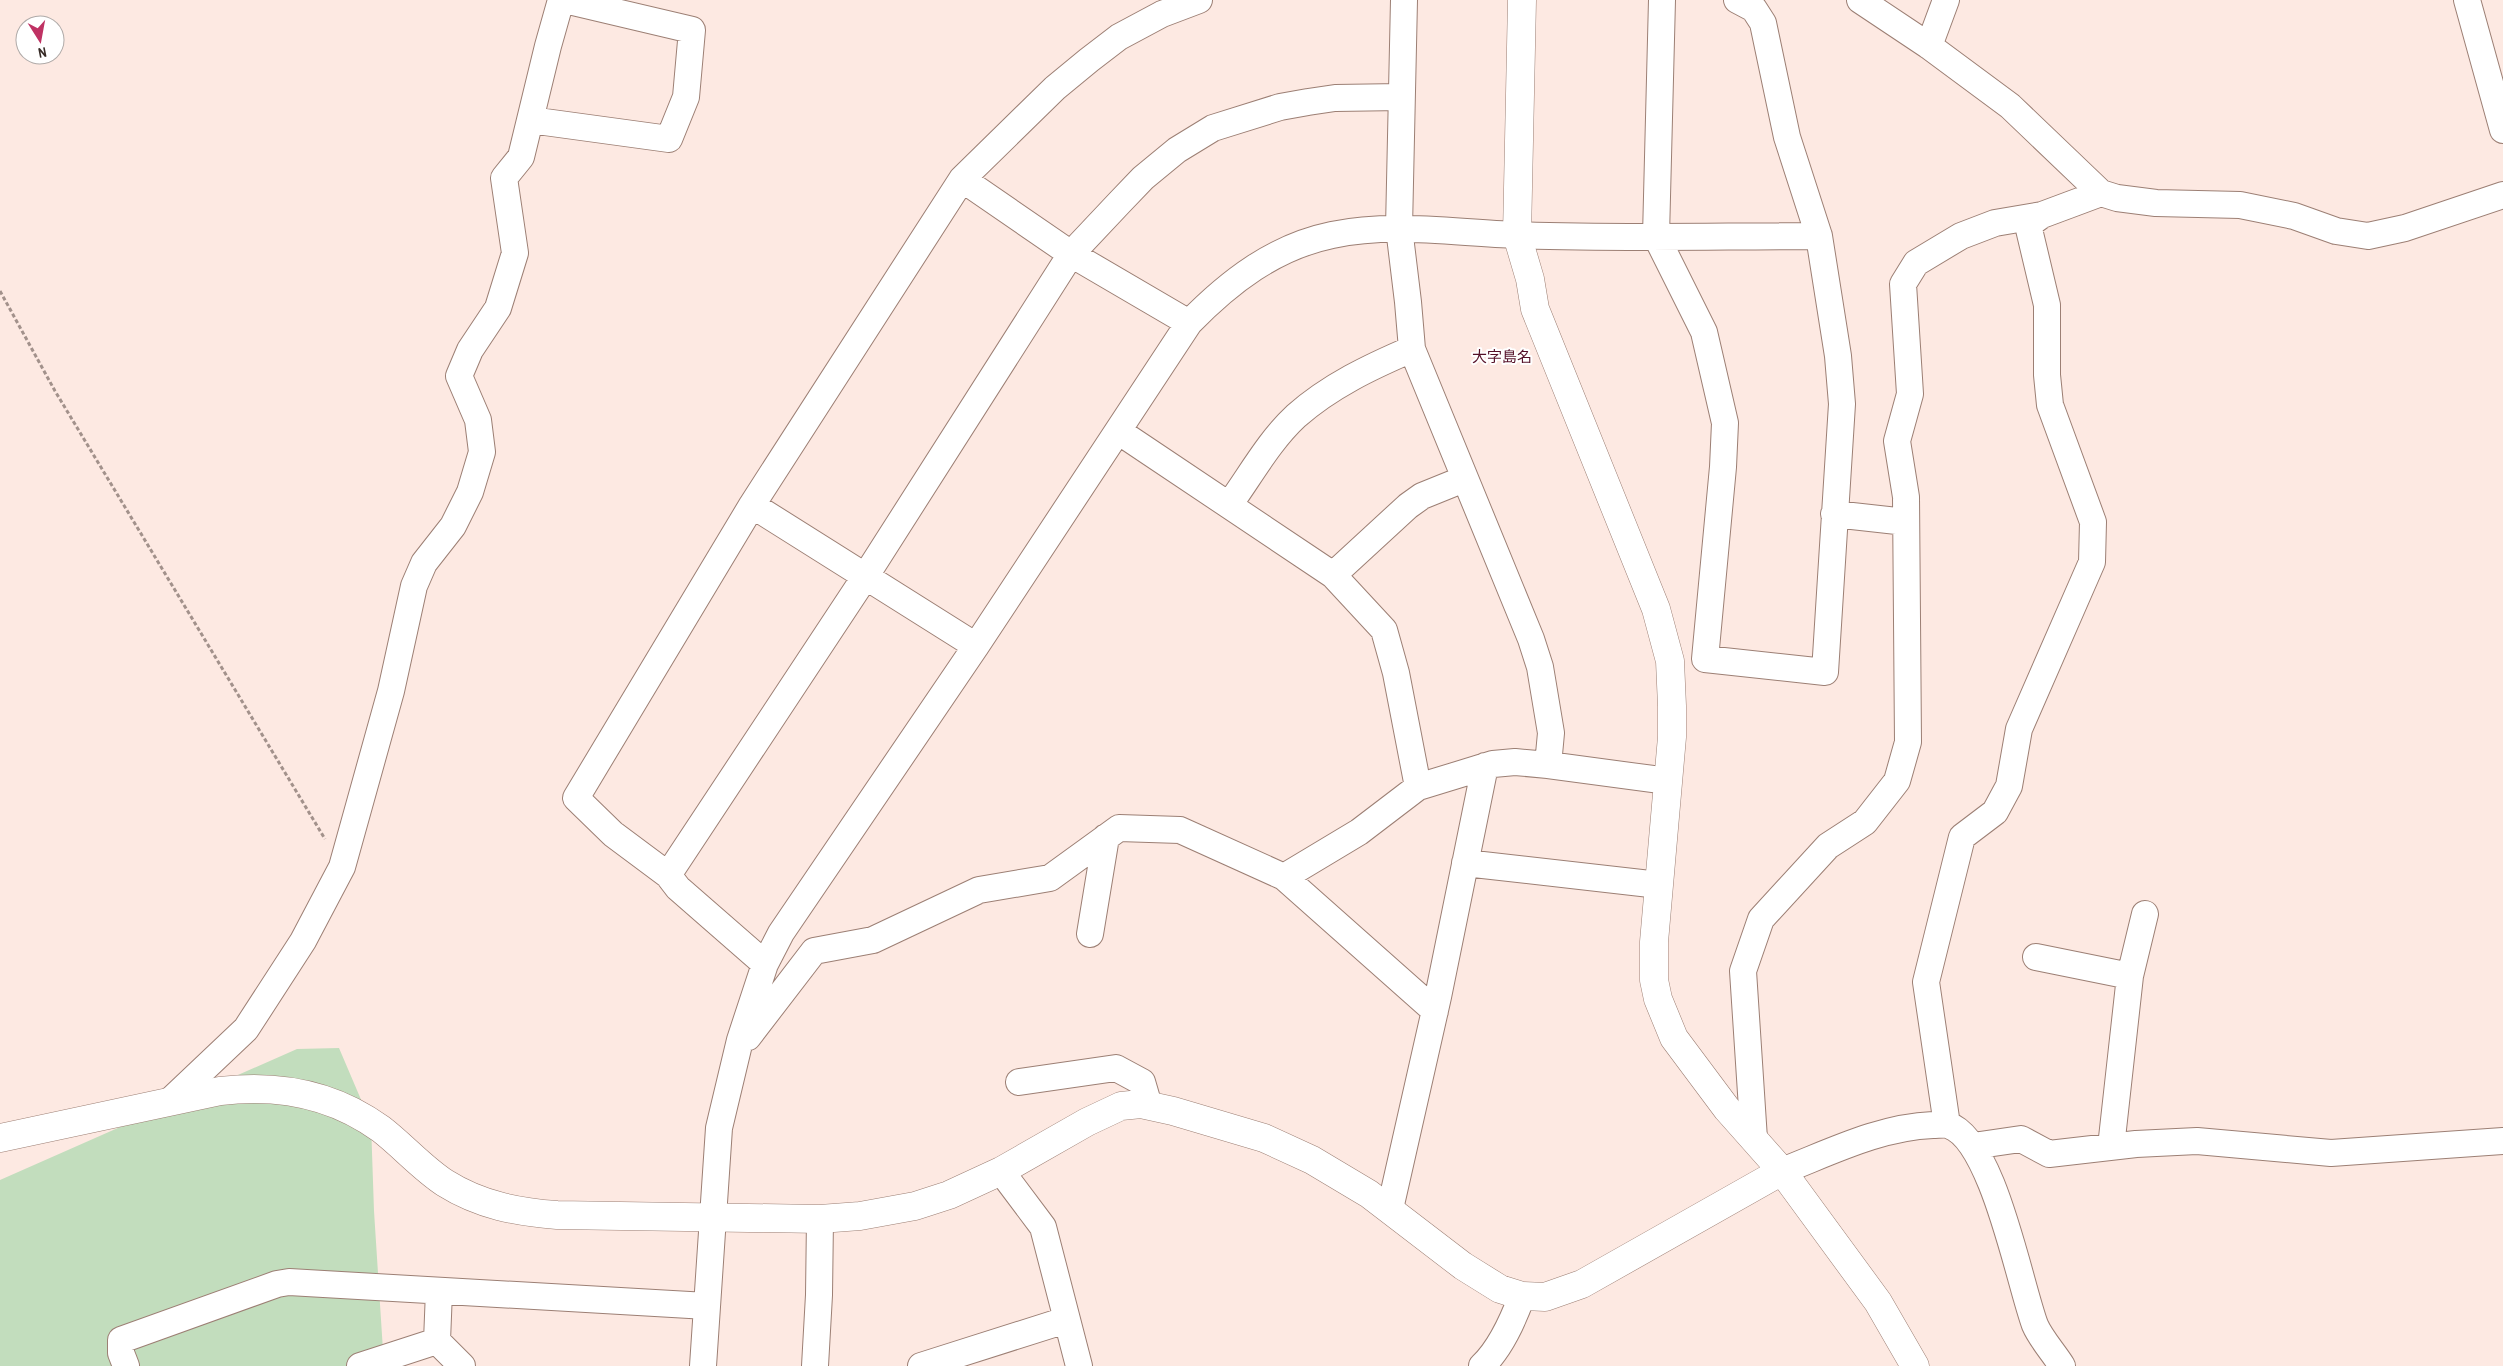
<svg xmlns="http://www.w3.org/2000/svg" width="2503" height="1366" font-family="'Archivo Narrow','Noto Sans JP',sans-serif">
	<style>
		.green { fill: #c2ddbd }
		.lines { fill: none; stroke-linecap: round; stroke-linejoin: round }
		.minor-casing { stroke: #9c7f74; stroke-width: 28 }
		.tertiary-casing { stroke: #9c7f74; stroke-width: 29 }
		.path { stroke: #a2918b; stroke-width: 3; stroke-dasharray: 4 2.5; stroke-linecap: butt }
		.minor { stroke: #fff; stroke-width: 26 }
		.tertiary { stroke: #fff; stroke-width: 28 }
		.labels { text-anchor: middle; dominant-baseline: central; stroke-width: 4; stroke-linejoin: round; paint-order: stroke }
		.quarter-label { font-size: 15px; fill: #541028; stroke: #fff }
	</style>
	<rect width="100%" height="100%" fill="#fde9e2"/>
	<path class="green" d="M339 1048 371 1123 374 1211 384 1366H0V1180L297 1049Z"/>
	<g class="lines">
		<g class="minor-casing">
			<path id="minor" d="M1404 0 1399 228 1408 302 1412 349 1531 639 1540 667 1551 733 1548 765
				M1662 0 1656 236 1704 332 1725 423 1723 467 1705 659 1825 672 1842 404 1838 356 1819 236 1787 137 1763 23 1754 9 1737 0
				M1860 0 1929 46 2010 106 2101 193 2117 198 2156 203 2240 205 2294 216 2336 231 2368 236 2405 228 2503 195
				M2467 0 2503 130
				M1929 46 1946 0
				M530 120 669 139 686 97 692 30 565 0
				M962 179 1071 254 1189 323
				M1118 431 1333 575 1384 630 1396 673 1418 787
				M752 505 976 646
				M1229 505C1250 476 1269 441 1296 416 1330 386 1370 367 1412 349
				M1834 514 1906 522
				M1333 575 1408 506 1422 496 1464 479
				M1465 863 1659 885
				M668 875 865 577 1071 254 1120 202 1143 178 1177 150 1213 128 1280 107 1308 102 1335 98 1401 97
				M1284 877 1359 832 1418 787 1493 764 1515 762 1548 765 1668 781
				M1090 934 1106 837
				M2036 957 2130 976
				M765 964 678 888 668 875 613 834 576 798 752 505 962 179 1055 88 1089 60 1119 37 1162 14 1199 0
				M748 1037 814 951 873 940 979 890 1050 878 1119 828 1180 830 1284 877 1435 1011
				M1019 1082 1116 1068 1142 1082 1149 1106
				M170 1101 246 1029 303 941 342 867 391 691 414 586 424 563 453 526 470 492 482 452 478 420 459 376 470 350 498 308 515 253 504 178 521 157 548 46 561 0
				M1947 1125 1926 982 1962 837 1995 812 2009 786 2019 729 2092 562 2093 522 2050 405 2047 375V305L2028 225 2042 215 2101 193
				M1754 1139 1743 971 1761 919 1828 846 1865 822 1897 781 1908 742 1906 497 1897 441 1910 394 1903 284 1916 263 1961 236 1995 223 2042 215
				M1973 1146 2021 1139 2049 1154 2136 1144 2197 1141 2331 1153 2503 1141
				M2111 1147 2130 976 2145 914
				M1001 1171 1043 1227 1079 1366
				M1782 1171C1831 1152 1880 1127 1933 1125 1938 1125 1944 1124 1948 1125 1993 1139 2019 1282 2035 1325 2041 1339 2054 1353 2062 1366
				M1390 1209 1438 997 1485 766
				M437 1341 439 1291
				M126 1366 121 1353V1340L277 1284 289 1282 707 1306
				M360 1366 437 1341 462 1366
				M703 1366 719 1128 740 1040 765 964 781 933 976 646 1189 323C1229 282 1274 247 1332 235 1393 222 1455 233 1517 235 1617 239 1718 236 1819 236
				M815 1366 819 1295 820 1219
				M921 1366 1066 1320
				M1482 1366C1501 1348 1513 1320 1522 1296"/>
		</g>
		<g class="tertiary-casing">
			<path id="tertiary" d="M1522 0 1517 235 1530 279 1535 309 1656 609 1670 661 1672 706V737L1654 942V980L1658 999 1674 1038 1727 1109 1782 1171 1878 1302 1915 1366
				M0 1138 220 1091C278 1084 333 1094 381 1129 403 1146 422 1168 445 1183 480 1205 517 1212 557 1215L820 1219 860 1216 915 1206 949 1195 1001 1171 1087 1122 1121 1106 1141 1104 1173 1111 1264 1138 1312 1160 1369 1194 1463 1266 1500 1289 1522 1296 1545 1297 1582 1284 1782 1171"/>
		</g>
		<path class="path" d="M0 291 55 391 325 839"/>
		<use href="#minor" class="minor"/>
		<use href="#tertiary" class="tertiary"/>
	</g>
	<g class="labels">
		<g class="quarter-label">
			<text x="1502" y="356">大字島名</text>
		</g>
	</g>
	<g transform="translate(40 40) rotate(169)"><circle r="24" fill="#ffffff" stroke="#afaaa8"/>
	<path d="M0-4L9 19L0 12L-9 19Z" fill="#bf3263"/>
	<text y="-8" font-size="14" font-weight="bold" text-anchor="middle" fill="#362a25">N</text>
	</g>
</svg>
